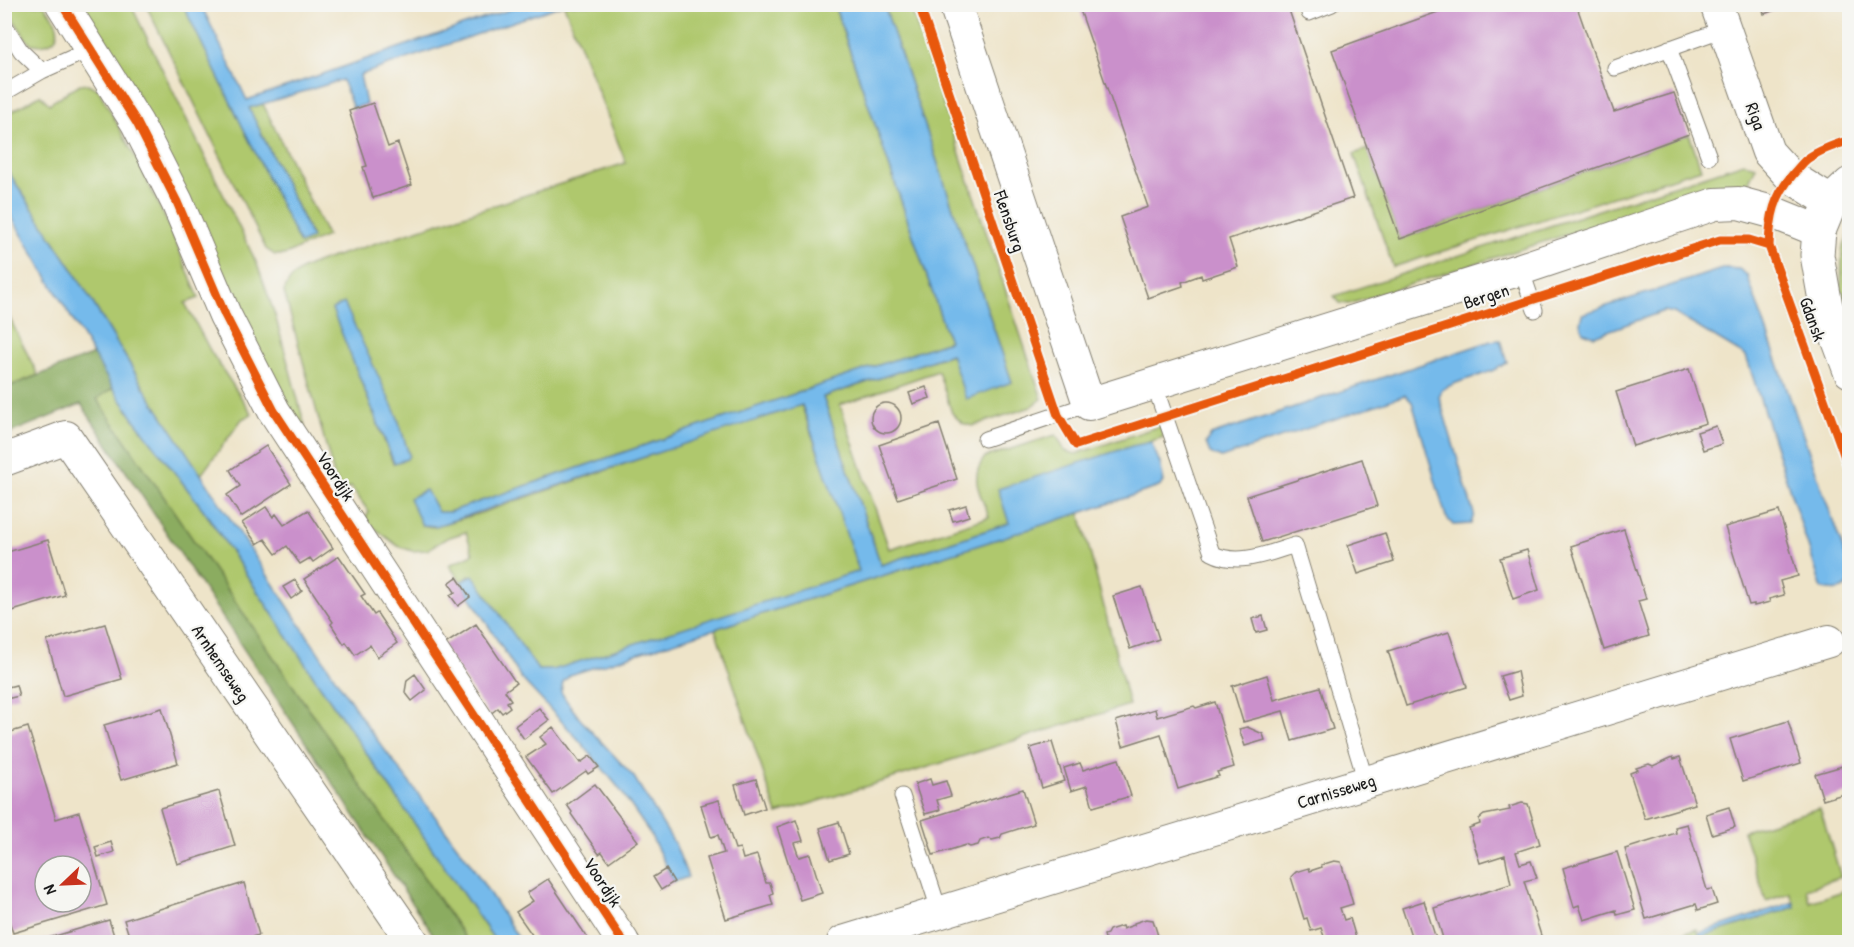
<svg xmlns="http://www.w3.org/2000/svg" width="1854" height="947" font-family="'Patrick Hand',sans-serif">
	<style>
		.green { fill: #afc86d; stroke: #667244; stroke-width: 1.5; fill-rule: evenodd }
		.forest { fill: #8bac60; stroke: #54643e; stroke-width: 1.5 }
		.water { fill: #74baeb; stroke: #486b84; stroke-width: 1.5 }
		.building { fill: #ca90cb; fill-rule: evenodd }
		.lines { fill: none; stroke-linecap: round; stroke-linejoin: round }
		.service-casing { stroke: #858072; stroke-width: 17 }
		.minor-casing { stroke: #858072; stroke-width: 34 }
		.tertiary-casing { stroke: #858072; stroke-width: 35 }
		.service { stroke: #fff; stroke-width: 15 }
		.minor { stroke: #fff; stroke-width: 32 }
		.tertiary { stroke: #fff; stroke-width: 33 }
		.cycleway-casing { stroke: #f6f6f2; stroke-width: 13 }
		.cycleway { stroke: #e8590c; stroke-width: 9 }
		.labels { text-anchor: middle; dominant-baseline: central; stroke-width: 4.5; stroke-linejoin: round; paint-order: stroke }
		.street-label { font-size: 18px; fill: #1c1c1c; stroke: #f6f6f2 }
	</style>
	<rect width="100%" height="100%" fill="#f6f6f2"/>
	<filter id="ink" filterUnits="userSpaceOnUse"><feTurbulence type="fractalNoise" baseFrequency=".0167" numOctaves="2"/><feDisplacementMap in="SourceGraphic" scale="12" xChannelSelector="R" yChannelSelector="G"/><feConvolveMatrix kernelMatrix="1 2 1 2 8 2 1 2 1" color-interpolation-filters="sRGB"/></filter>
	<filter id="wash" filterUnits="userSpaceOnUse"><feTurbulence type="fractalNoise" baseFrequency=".008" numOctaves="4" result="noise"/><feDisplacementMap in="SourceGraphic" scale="24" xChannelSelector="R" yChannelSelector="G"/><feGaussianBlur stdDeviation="1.35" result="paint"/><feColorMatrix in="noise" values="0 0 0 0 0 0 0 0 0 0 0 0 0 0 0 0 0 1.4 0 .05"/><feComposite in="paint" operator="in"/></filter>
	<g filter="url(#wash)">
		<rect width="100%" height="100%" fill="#eee4c9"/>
		<path class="green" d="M4 5H44C48 11 55 18 57 26 61 44 42 47 29 43Z
			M82 5H131L257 264 275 315 305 426 300 428 263 362 135 90Z
			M146 5H183L300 244 312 237 249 108 263 104 327 236 284 255H275L266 249Z
			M564 5H834L949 341 449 512H438L426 490 410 498 422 525 432 527 478 514 801 404 860 571 554 670H538L470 575 461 582 449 565 473 554 466 532 447 538 427 550 412 551 398 546 364 520 369 512 351 487 342 490 334 475 284 292C291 269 310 266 330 258L626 163ZM343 304 397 416 409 455 407 459 393 463 333 309Z
			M884 5H910L1042 399 1031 407 972 426 962 423 952 413 938 371 840 405 889 549 989 517C981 494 968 479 985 457L1056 435 1065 451 1076 454 1160 426 1164 437 999 489 1010 523 881 565 823 397 952 354 1012 382Z
			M80 84H88L98 89 139 164 168 224 199 298 185 303 211 352 252 414 242 419 201 475 146 391 73 270 5 167 4 116 40 95 49 104Z
			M1689 134 1701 169 1393 267 1354 154 1368 149 1400 239Z
			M1744 163 1756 166 1747 186 1724 187 1703 191 1349 304 1340 303 1334 296Z
			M1849 234V322L1841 295 1842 250Z
			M4 307 38 375 5 388H4Z
			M113 388 136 422 205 512 314 677 496 942H468L96 399Z
			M1080 513 1129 705 777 814 715 629Z
			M1820 808 1841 877 1806 889 1810 902 1849 889V942H1659L1697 929 1700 937 1795 907 1790 893 1766 901 1743 831Z"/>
		<path class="forest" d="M94 354 113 388 97 399 468 942H438L81 404 5 435V388Z"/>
		<path class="water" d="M834 4 884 5 1012 382 966 399 951 354 823 397 881 565 1009 523 998 489 1132 446 1151 442 1160 463 1164 482 1159 487 1080 513 570 675 563 682 561 692 566 700 580 719 634 777 676 846 688 877 674 882 649 832 618 787 578 739 521 678 461 582 473 575 538 670H553L859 571 802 405 436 526 422 525 409 498 426 490 438 512H449L949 341Z
			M183 5H201L247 100 523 5H562L360 75 366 104 353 108 342 80 249 108 312 238 300 244Z
			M5 167 73 270 146 391 369 729 468 860 521 942H496L314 677 205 512 136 422 113 388 5 206Z
			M1725 268 1739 269 1747 275 1849 566V584C1842 592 1832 591 1822 589L1746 356 1674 313 1664 311 1594 336 1583 332 1580 323 1582 314Z
			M344 303 397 416 409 455 407 459 394 463 332 309Z
			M1500 340 1507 362C1489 377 1462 377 1442 390L1439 397 1474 514 1471 524 1453 525 1446 517 1412 402 1405 395 1221 458 1210 453 1206 443 1211 435 1491 341Z
			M1794 902 1795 907 1700 937 1699 933Z"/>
		<g id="blocks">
			<path class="building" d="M1078 4H1287L1353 198 1229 239 1238 267 1202 279 1201 275 1182 282 1183 286 1148 298 1120 217 1148 207Z
				M1460 4H1576L1614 112 1674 93 1689 134 1400 239 1332 50Z
				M1761 4H1789V5L1764 14Z
				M373 103 388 147 398 143 412 185 373 198 363 167 367 166 349 111Z
				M1689 369 1706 423 1633 446 1616 392Z
				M926 387 930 398 913 404 909 393Z
				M871 418a15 15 0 1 1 30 0a15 15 0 1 1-30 0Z
				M939 424 957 479 898 499 879 445Z
				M1716 426 1722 444 1703 450 1697 432Z
				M266 446 291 484 241 517 227 495 240 486 230 470Z
				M1362 459 1377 506 1262 542 1247 496Z
				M966 505 969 516 953 521 949 510Z
				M266 507 273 517 276 514 284 525 308 510 333 548 313 562 310 558 300 564 287 546 276 554 265 539 257 544 242 523Z
				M1779 511 1798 576 1780 581 1784 595 1769 599 1770 602 1754 606V604L1749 605 1725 527Z
				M1624 529 1646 599 1638 601 1649 636 1604 650 1571 546Z
				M1385 533 1394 562 1358 574 1348 545Z
				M48 540 65 595 6 613 4 606V553Z
				M1527 550 1539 590 1513 599 1500 558Z
				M339 556 365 594 361 596 374 615 377 613 397 643 377 657 370 645 355 655 346 642 344 644 331 624 333 622 304 579Z
				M457 577 470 597 458 606 450 595 455 592 449 583Z
				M295 580 302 591 291 599 283 587Z
				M1142 587 1159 639 1130 649 1113 596Z
				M1263 616 1267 630 1256 633 1252 619Z
				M105 624 122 679 63 696 47 641Z
				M476 624 516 683 505 691 511 700 507 702 510 707 502 713 498 708 489 715 442 646Z
				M1449 632 1467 687 1406 706 1388 651Z
				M1517 671 1522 696 1509 700 1500 676Z
				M415 674 426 690 412 701 405 692 407 680Z
				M1267 675 1274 700 1320 687 1333 729 1292 741 1283 711 1243 722 1232 686Z
				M16 685 19 696 6 699 4 688Z
				M1215 702 1234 767 1217 772 1219 776 1178 789 1161 734 1123 746 1116 721 1155 709 1157 717 1194 706 1196 708Z
				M162 708 178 763 121 780 104 725Z
				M539 708 549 720 524 739 515 726Z
				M1788 721 1801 763 1743 781 1730 739Z
				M28 727 56 819 79 812 107 905 13 933 4 905V734ZM45 866H81V902H45Z
				M553 727 580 763 590 756 599 767 588 774 586 771 553 794 526 757 546 744 540 737Z
				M1247 727 1263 734 1265 740 1245 746 1239 729Z
				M1052 742 1064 781 1042 788 1030 748Z
				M1673 757 1674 759 1680 757 1695 804 1645 819 1630 773 1638 770 1636 768 1649 764 1653 766Z
				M1119 759 1131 796 1093 807 1087 786 1071 791 1064 768 1080 763 1083 770Z
				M1846 765 1850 777V792L1823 800 1815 774Z
				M756 779 765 808 744 815 735 785Z
				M930 779 932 785 946 781 951 796 937 800 940 810 925 814 915 784Z
				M595 784 638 841 609 862 602 852 599 854 571 814 572 812 567 805Z
				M1023 789 1034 824 1002 834 1000 838 992 840 988 838 980 841 978 845 970 847 966 845 933 855 922 820Z
				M219 791 235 846 177 864 160 808Z
				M719 800 735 849 740 848 743 859 757 855 766 883H770L773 893 770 895 773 905 726 919 707 858 724 853 718 835 711 837 701 805Z
				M1522 803 1528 804 1540 844 1516 852 1520 864 1531 861 1537 878 1524 881 1543 942H1444L1434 908 1511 884 1505 855 1480 863 1469 828 1480 824 1479 819 1484 815 1510 810 1509 807Z
				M1729 807 1735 827 1712 834 1706 814Z
				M796 820 803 841 794 843 799 857 810 854 822 893 800 900 777 827Z
				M839 822 849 854 830 860 820 828Z
				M1687 824 1707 890 1712 889 1717 904 1698 910 1696 904 1646 919 1625 849 1676 833 1675 827Z
				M111 842 114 852 98 857 95 847Z
				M1617 852 1635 910 1617 915 1616 910 1584 920 1579 905 1574 907 1563 868Z
				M1334 861 1341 862 1353 904 1340 908 1344 920 1350 918 1357 942H1326L1321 928 1311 931 1307 918 1304 919 1291 877 1296 872 1309 868 1310 871 1322 867 1321 865Z
				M666 869 674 882 661 890 653 877Z
				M548 879 589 940 584 942H537L516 912 533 901 527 893Z
				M244 883 259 935 233 942H131L124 920Z
				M1424 901 1437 942H1413L1402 908Z
				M1146 919 1153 920 1160 942H1106L1104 935 1107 934 1109 930 1122 926 1123 929 1128 927 1134 925V923Z
				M109 920 116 942H35Z"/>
		</g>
	</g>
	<g filter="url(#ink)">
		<use href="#blocks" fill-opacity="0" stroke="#858072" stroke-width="1.5"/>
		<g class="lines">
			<g class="service-casing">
				<path id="service" d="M1309 13 1332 4
					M4 24 21 51 42 71 91 49
					M1669 48 1709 157
					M1615 68 1724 29
					M4 93 42 71
					M1521 269 1535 310
					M1154 384 1212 553C1238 567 1269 553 1295 545L1366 782
					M985 439 1089 404
					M902 796 940 913"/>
			</g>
			<g class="minor-casing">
				<path id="minor" d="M62 4 137 123 177 202 225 315 274 411 623 942
					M955 4 1089 404 1521 269 1715 204 1739 203 1772 212 1819 231
					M1716 4 1768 152 1791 177 1831 202
					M4 460 66 437 413 942
					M843 942 1829 641"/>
			</g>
			<g class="tertiary-casing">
				<path id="tertiary" d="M1850 184 1831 202 1819 231 1817 255 1826 306 1850 371"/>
			</g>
			<use href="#service" class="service"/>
			<use href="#minor" class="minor"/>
			<use href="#tertiary" class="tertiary"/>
			<g class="cycleway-casing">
				<path id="cycleway" d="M62 4 137 123 177 202 225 315 274 411 623 942
					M919 4 1058 415 1076 445 1720 240H1749L1769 246
					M1850 140C1835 145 1819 150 1807 159 1802 163 1798 169 1794 173 1774 196 1770 216 1769 246L1850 471"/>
			</g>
			<use href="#cycleway" class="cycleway"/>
		</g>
	</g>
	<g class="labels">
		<g class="street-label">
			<text transform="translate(1756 116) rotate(70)">Riga</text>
			<text transform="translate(1010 221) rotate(71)">Flensburg</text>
			<text transform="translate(1486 296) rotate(-18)">Bergen</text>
			<text transform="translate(1813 319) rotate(70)">Gdansk</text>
			<text transform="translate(336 476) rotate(57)">Voordijk</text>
			<text transform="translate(221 663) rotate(56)">Arnhemseweg</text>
			<text transform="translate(1336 791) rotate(-17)">Carnisseweg</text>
			<text transform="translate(603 882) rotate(57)">Voordijk</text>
		</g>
	</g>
	<rect width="1854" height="947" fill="none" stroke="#f6f6f2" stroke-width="24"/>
	<g transform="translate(63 884) rotate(247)"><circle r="28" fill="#f6f6f2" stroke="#9f9f9c" stroke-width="1.5"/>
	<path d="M0-4.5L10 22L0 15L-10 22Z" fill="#c8321e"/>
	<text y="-9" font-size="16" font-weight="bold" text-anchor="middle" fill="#1c1c1c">N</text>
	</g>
</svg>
